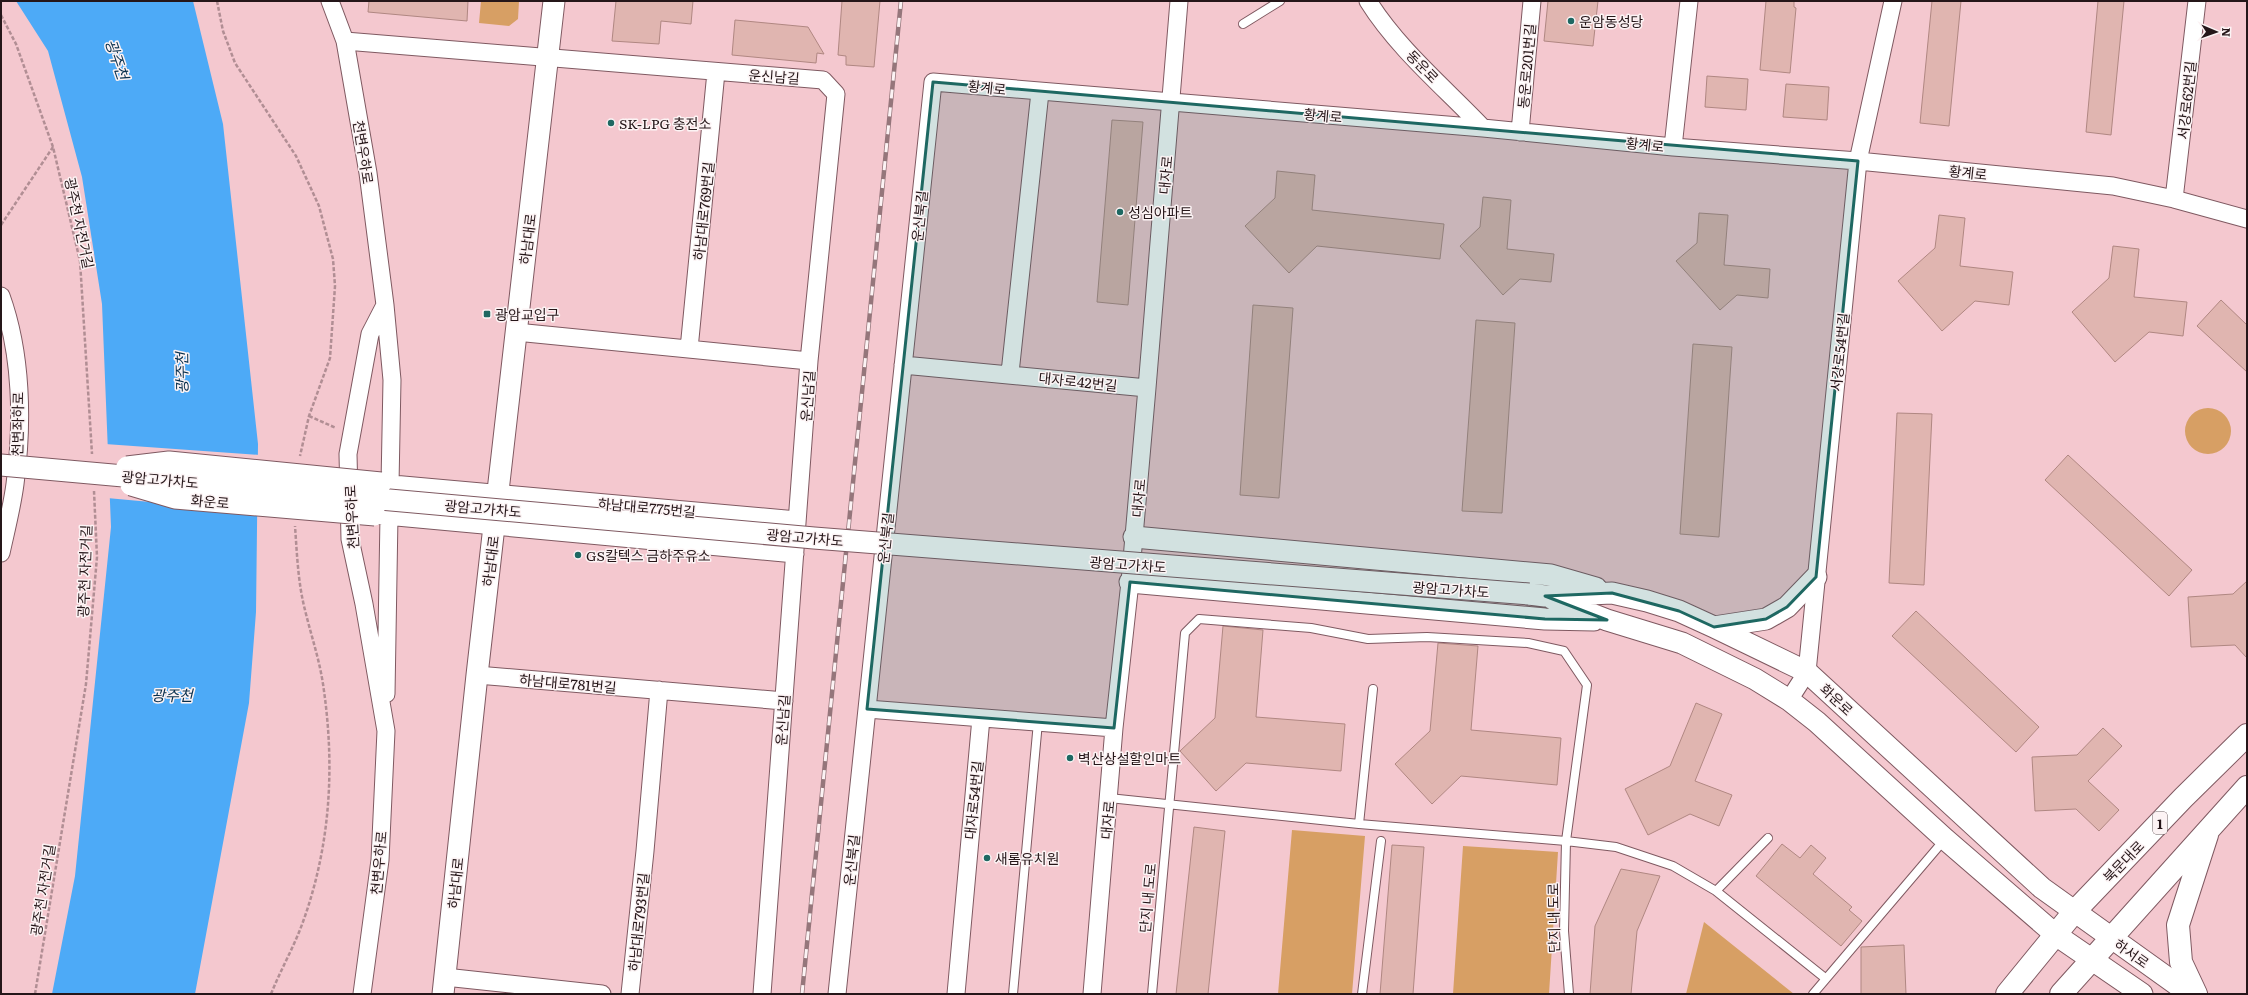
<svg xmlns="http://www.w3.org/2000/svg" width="2248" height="995" font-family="Literata,'Noto Sans KR',serif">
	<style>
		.green { fill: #d79f64 }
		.water { fill: #4daaf7 }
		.pier { fill: #f4c8cf }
		.building { fill: #e0b5b0; stroke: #b08782 }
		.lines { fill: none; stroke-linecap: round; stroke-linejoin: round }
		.service-casing { stroke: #7f5961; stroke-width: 10 }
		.minor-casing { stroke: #7f5961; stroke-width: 19 }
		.tertiary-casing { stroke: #7f5961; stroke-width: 23 }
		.primary-casing { stroke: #7f5961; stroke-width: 24 }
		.path { stroke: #b18e94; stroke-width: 2.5; stroke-dasharray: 4 2; stroke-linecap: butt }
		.service { stroke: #fff; stroke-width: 8 }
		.minor { stroke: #fff; stroke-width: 17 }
		.tertiary { stroke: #fff; stroke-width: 21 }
		.primary { stroke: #fff; stroke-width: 22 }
		.rail-casing { stroke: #95767b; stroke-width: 4.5 }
		.rail { stroke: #fcf3f4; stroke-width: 3; stroke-dasharray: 9; stroke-linecap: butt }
		.tertiary-bridge-casing { stroke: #7f5961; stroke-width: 23; stroke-linecap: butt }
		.tertiary-bridge { stroke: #fff; stroke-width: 21 }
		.marked { fill: #1e6862; fill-opacity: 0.2; stroke: #1e6862; stroke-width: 3; stroke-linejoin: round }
		.poi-dot { fill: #1e6862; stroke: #fcf3f4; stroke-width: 1.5 }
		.labels { text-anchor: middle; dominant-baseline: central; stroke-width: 3; stroke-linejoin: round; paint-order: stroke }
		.shield { fill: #fcf3f4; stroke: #66585b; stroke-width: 1 }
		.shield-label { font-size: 13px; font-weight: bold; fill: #251619 }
		.poi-label { font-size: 14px; fill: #251619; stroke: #fcf3f4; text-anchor: start }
		.street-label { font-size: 14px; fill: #251619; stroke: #fcf3f4 }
		.water-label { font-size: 15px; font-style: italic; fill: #072f4d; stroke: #fcf3f4 }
	</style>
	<rect width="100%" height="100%" fill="#f4c8cf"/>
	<path class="green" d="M481 1H519L518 19 509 26 479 23Z
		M2185 431a23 23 0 1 1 46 0a23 23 0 1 1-46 0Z
		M1292 830 1365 836 1352 994H1278Z
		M1463 846 1558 852 1549 994H1453Z
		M1704 922 1794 994H1686Z"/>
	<path class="water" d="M16 1H193L223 124 258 444 256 612 249 703 195 994H52L75 876 111 527 102 304 82 177 48 51Z"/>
	<path class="pier" d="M105 444 260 455 259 512 107 498Z"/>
	<path class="building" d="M369 1H468L467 21 368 12Z
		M616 1H693L691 24 661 21 659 44 612 41Z
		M842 1H880L874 67 846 65V56L838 55Z
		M1548 1H1598L1593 46 1544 41Z
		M1766 1H1794V7L1796 8 1790 73 1760 70Z
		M1932 1H1961L1949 126 1920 123Z
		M2098 1H2124L2111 135 2086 132Z
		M735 20 808 27 824 54 817 53 816 63 732 55Z
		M1707 76 1748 79 1746 110 1705 107Z
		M1786 84 1829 87 1827 120 1783 117Z
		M1112 120 1143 122 1128 305 1097 302Z
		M1277 171 1315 175 1312 210 1444 224 1440 259 1317 246 1289 273 1245 226 1275 198Z
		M1483 197 1511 200 1507 249 1554 254 1551 282 1520 279 1503 295 1460 246 1480 227Z
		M1699 213 1728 215 1724 265 1770 269 1768 298 1737 295 1720 310 1676 261 1697 243Z
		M1939 215 1965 218 1960 266 2013 272 2009 305 1975 301 1942 331 1898 281 1935 248Z
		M2113 246 2139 249 2134 297 2187 302 2183 336 2149 332 2115 362 2072 312 2109 278Z
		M2221 300 2247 325V372L2197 326Z
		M1253 305 1293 308 1279 498 1240 495Z
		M1476 320 1515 323 1502 513 1462 511Z
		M1693 344 1732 347 1719 537 1680 534Z
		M1897 413 1932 414 1924 585 1889 583Z
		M2068 455 2192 570 2169 596 2045 480Z
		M2247 581V658L2235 645 2191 647 2188 597 2233 594Z
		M1916 611 2039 727 2016 752 1892 636Z
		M1223 626 1263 630 1256 717 1345 724 1341 771 1246 763 1216 791 1180 751 1215 718Z
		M1438 643 1478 646 1471 730 1561 738 1557 785 1461 776 1432 804 1395 764 1430 731Z
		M1696 703 1722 714 1695 781 1732 795 1719 826 1690 814 1648 835 1625 789 1670 766Z
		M2103 728 2122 746 2088 781 2119 810 2099 831 2076 809 2035 811 2032 757 2077 755Z
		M1194 827 1225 831 1208 994H1176Z
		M1782 844 1800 858 1811 845 1826 858 1813 874 1852 907 1849 910 1862 921 1841 946 1756 876Z
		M1392 845 1424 847 1413 994H1380Z
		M1621 869 1660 876 1637 931 1631 994H1590L1595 926Z
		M1904 945 1906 994H1861V947Z"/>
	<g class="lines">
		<g class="service-casing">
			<path id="service" d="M1243 24 1280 1
				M1109 798 1359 824 1566 841 1616 847 1673 866 1716 891 1825 978
				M1359 824 1373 689
				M1716 891 1768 838
				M1013 994 1038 722
				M1152 994 1185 633 1199 619 1311 628 1368 639 1427 637 1528 643 1564 651 1587 685 1566 841 1564 931 1569 994
				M1362 994 1381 841
				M1813 994 1945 839"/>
		</g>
		<g class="minor-casing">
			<path id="minor" d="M330 1 345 41 368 173 385 305 370 334 348 454 350 539 364 604 386 731 380 860 362 994
				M1368 1C1398 49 1444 87 1483 128
				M345 41 823 80 836 94 809 361 762 994
				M1520 132 1532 1
				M1673 147 1689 1
				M2174 199 2197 1
				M1 296C22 354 23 423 15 484 12 507 6 530 1 553
				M385 305 392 380 390 484
				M516 332 809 361
				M689 349 716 72
				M903 365 1147 388
				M1010 373 1040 92
				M381 483 797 520
				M375 515 795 554
				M477 675 784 701
				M386 694 389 516
				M1789 700 1807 672 1858 161 1893 1
				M867 709 1114 728
				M445 977 602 994
				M630 994 645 851 659 690
				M837 994 933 82 1483 128 1673 147 1858 161 2113 186 2174 199 2247 219
				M956 994 981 718
				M1092 994 1114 728 1130 582 1147 388 1179 1"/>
		</g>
		<g class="tertiary-casing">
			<path id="tertiary" d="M1134 537 1551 575 1596 588
				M1130 582 1545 619 1594 620
				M1529 594 1545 596 1612 593 1647 601 1679 611 1714 627 1807 672 2042 888 2190 994
				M1553 599 1607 620 1682 643 1755 679 1789 700 1817 722 1945 839 2056 935 2142 994
				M1714 627 1766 619 1787 607 1816 577
				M443 994 477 675 554 1"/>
		</g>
		<g class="primary-casing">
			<path id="primary" d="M2007 994 2074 912 2183 798 2247 735
				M2061 994 2247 787
				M2196 994 2181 962 2178 925 2207 835"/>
		</g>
		<path class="path" d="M217 1 223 31 235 63 296 156 319 206 333 259 335 286 330 358 309 416 300 456
			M1 15 16 44 53 147 80 261 92 454
			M1 225 53 147
			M309 416 336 428
			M35 994 86 684 97 557 94 491
			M271 994C281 969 295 945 304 919 331 842 335 764 323 684 319 658 311 635 305 610 298 583 297 554 295 526"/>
		<use href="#service" class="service"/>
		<use href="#minor" class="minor"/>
		<use href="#tertiary" class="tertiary"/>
		<use href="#primary" class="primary"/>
		<g class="rail-casing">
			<path id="rail" d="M802 994 901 1"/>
		</g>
		<use href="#rail" class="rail"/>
		<g class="tertiary-bridge-casing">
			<path id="tertiary-bridge" d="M1 465 814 538 1529 594
				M127 467 169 462 381 483
				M131 485 175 498 375 515"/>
		</g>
		<use href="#tertiary-bridge" class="tertiary-bridge"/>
	</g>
	<path class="marked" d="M933 82 1858 161 1816 577 1787 607 1766 619 1714 627 1679 611 1612 593 1545 596 1607 620 1545 619 1130 582 1114 728 867 709Z"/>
	<g class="poi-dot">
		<circle cx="1571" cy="21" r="4"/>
		<circle cx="611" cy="123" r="4"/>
		<circle cx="1120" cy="212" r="4"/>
		<rect x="483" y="310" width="8" height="8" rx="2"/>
		<circle cx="578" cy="555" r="4"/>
		<circle cx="1070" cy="758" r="4"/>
		<circle cx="987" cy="858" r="4"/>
	</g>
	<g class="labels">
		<rect class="shield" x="2153" y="812" width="14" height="22" rx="3"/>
		<g class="shield-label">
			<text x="2160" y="823">1</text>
		</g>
		<g class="poi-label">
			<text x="1579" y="21">운암동성당</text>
			<text x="619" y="123">SK-LPG 충전소</text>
			<text x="1128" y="212">성심아파트</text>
			<text x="495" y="314">광암교입구</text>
			<text x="586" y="555">GS칼텍스 금하주유소</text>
			<text x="1078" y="758">벽산상설할인마트</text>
			<text x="995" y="858">새롬유치원</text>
		</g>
		<g class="street-label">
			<text transform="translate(1423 66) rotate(46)">동운로</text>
			<text transform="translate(1526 66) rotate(-85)">동운로201번길</text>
			<text transform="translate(774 76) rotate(4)">운신남길</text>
			<text transform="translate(987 87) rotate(6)">황계로</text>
			<text transform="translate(2186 100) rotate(-84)">서강로62번길</text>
			<text transform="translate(1323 115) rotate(5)">황계로</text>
			<text transform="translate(1645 144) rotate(6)">황계로</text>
			<text transform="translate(364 152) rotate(81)">천변우하로</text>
			<text transform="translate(1968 172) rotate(6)">황계로</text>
			<text transform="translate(1165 175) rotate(-85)">대자로</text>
			<text transform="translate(703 211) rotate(-84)">하남대로769번길</text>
			<text transform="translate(919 216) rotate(-84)">운신북길</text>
			<text transform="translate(80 223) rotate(78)">광주천 자전거길</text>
			<text transform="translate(527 239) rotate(-83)">하남대로</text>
			<text transform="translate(1839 352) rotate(-84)">서강로54번길</text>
			<text transform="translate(1078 381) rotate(6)">대자로42번길</text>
			<text transform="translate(807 396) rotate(-86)">운신남길</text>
			<text transform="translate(17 424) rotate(-89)">천변좌하로</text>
			<text transform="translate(160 479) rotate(5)">광암고가차도</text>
			<text transform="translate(1138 498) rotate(-85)">대자로</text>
			<text transform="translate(210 501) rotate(5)">화운로</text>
			<text transform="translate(647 507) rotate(5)">하남대로775번길</text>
			<text transform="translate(483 508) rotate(5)">광암고가차도</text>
			<text transform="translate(351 517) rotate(-93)">천변우하로</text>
			<text transform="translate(805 537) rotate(5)">광암고가차도</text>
			<text transform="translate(885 538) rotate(-84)">운신북길</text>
			<text transform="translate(490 561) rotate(-83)">하남대로</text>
			<text transform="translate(1128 564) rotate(4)">광암고가차도</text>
			<text transform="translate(84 571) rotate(-88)">광주천 자전거길</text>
			<text transform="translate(1451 589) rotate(4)">광암고가차도</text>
			<text transform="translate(568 683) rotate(5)">하남대로781번길</text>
			<text transform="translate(1837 699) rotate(43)">화운로</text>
			<text transform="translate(782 720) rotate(-86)">운신남길</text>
			<text transform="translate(973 800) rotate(-84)">대자로54번길</text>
			<text transform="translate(1107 820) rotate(-85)">대자로</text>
			<text transform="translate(851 860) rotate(-84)">운신북길</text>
			<text transform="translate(2123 861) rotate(-46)">북문대로</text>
			<text transform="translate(378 863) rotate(-85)">천변우하로</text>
			<text transform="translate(455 883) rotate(-84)">하남대로</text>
			<text transform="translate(42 890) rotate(-81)">광주천 자전거길</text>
			<text transform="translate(1147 898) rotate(-85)">단지 내 도로</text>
			<text transform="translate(1553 918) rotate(-91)">단지 내 도로</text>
			<text transform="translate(638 922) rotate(-84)">하남대로793번길</text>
			<text transform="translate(2132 953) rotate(35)">하서로</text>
		</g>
		<g class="water-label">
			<text transform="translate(118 59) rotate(71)">광주천</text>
			<text transform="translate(181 373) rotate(-91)">광주천</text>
			<text x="172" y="694">광주천</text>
		</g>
	</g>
	<rect width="2248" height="995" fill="none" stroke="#251619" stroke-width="4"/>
	<g transform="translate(2216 32) rotate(92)" stroke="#fcf3f4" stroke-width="3" paint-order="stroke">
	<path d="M0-3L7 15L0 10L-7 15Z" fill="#251619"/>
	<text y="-6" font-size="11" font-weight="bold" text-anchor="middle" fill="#251619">N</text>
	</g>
</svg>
